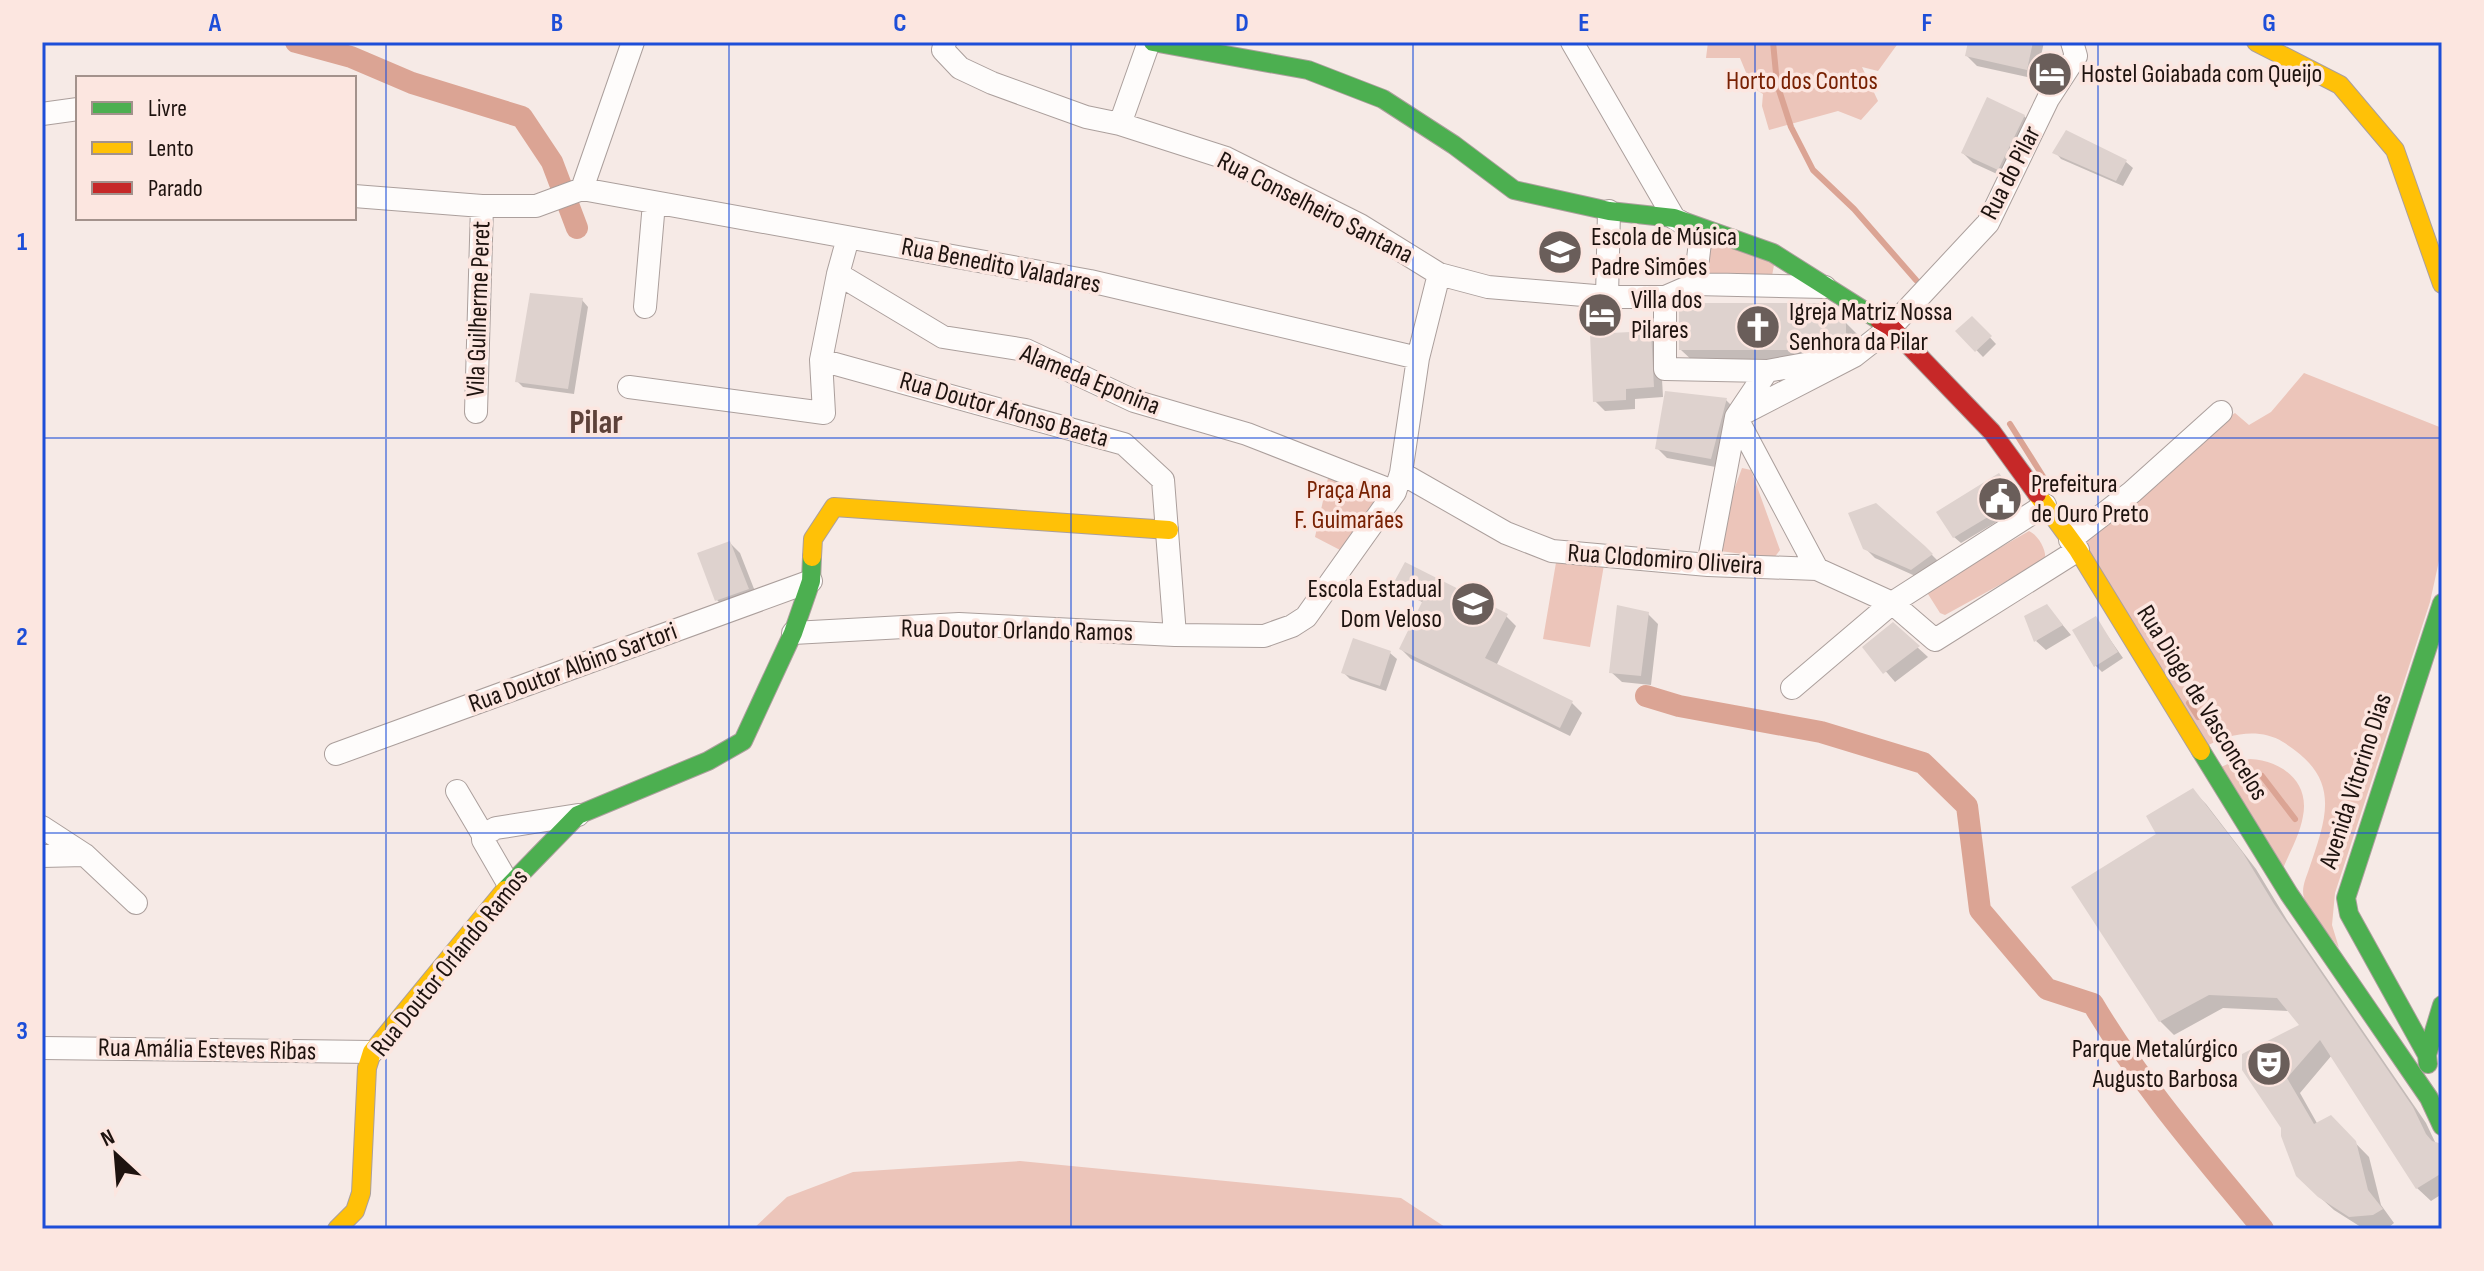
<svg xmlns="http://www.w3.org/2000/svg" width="2484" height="1271" font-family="'Sofia Sans Condensed',sans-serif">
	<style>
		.green { fill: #ecc5ba }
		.shadow { fill: #0003 }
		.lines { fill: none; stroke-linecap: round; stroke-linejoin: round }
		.stream { stroke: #dba494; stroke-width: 6 }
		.canal { stroke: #dba494; stroke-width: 22 }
		.building { fill: #ded2ce }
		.street-casing { stroke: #ab9f9c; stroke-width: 24 }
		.fast-casing { stroke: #ab9f9c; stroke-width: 20 }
		.slow-casing { stroke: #ab9f9c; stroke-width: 20 }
		.jam-casing { stroke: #ab9f9c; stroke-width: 20 }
		.street { stroke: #fefcfb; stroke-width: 22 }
		.fast { stroke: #4caf50; stroke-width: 18 }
		.slow { stroke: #ffc107; stroke-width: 18 }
		.jam { stroke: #c62828; stroke-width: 18 }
		.grid { fill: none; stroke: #1d4ed8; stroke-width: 2; stroke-opacity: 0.55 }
		.labels { text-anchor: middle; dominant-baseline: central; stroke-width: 7; stroke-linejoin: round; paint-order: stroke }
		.poi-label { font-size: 26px; fill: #1e130f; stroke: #fce6e0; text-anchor: start }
		.park-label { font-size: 26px; fill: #782103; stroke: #fce6e0 }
		.street-label { font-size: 26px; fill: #1e130f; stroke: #fce6e0 }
		.district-label { font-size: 34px; font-weight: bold; fill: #5d4139; stroke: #fce6e0 }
		.neatline { fill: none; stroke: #1d4ed8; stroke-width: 3 }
		.grid-label { font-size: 26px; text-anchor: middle; font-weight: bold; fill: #1d4ed8 }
	</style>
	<rect width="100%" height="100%" fill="#f6eae6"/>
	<path class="green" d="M1708 42H1899L1878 71 1862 67 1878 101 1861 120 1838 111 1769 130 1762 106 1763 94 1752 87 1740 58H1706Z
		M1715 227 1774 265 1772 276H1703Z
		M2304 373 2442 428V547L2430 602 2335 893 2332 925 2339 948C2330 935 2309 913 2304 898 2301 888 2306 878 2309 869 2328 814 2341 778 2283 742 2260 728 2230 733 2207 746L2069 528 2125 517 2117 513 2224 420 2235 413 2249 425 2271 412Z
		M1742 468 1751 470 1780 550 1774 558 1712 550Z
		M1330 469 1389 493 1342 551 1315 537Z
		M2029 531C2038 535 2047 550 2045 560L1945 615 1940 613 1928 594 1930 588Z
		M1559 545 1606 553 1590 647 1543 639Z
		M2250 759C2280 760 2310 781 2303 816 2300 835 2289 853 2282 871L2219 768 2232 762Z
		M1020 1161 1401 1198 1448 1229H753L787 1197 853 1172Z"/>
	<path class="shadow" d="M1970 42H2044L2036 79 1977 66 1967 56Z
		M2024 116 2034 126 2008 179 1973 163 1963 153Z
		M2066 132 2126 162 2133 168 2123 186 2061 159 2055 152Z
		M582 300 588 307 574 394 523 387 517 381Z
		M1972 318 1996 344 1983 357 1958 331Z
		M1845 322 1859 336V358L1695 363 1681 350Z
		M1650 333 1660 343 1663 397 1635 399V409L1605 411 1595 401Z
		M1726 400 1736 410 1721 468 1667 458 1657 448Z
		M1999 475 2023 506 1961 543 1954 537Z
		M1875 505 1932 555 1942 565 1922 579 1875 558 1864 547Z
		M730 543 740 553 758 599 727 610 717 600Z
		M1396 584 1506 616 1516 626 1496 666 1572 703 1582 713 1570 736 1411 659 1401 649 1424 603 1406 594Z
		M1648 614 1658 624 1651 685 1622 682 1611 672Z
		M2056 617 2071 635 2046 650 2036 641Z
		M2095 618 2123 658 2102 672 2095 665Z
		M1893 625 1928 657 1895 682 1865 647Z
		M1390 653 1397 659 1386 691 1350 679 1344 673Z
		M2192 790 2206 804 2256 869 2287 920 2426 1123 2436 1144 2442 1145V1194L2431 1201 2417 1188 2332 1055 2300 1093 2318 1125 2331 1118 2369 1157 2381 1205 2394 1223 2388 1228 2364 1229 2334 1210 2312 1190 2283 1128 2244 1069 2303 1025 2290 1011 2223 1008 2174 1035 2160 1021 2159 835Z"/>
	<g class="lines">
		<path class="stream" d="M1773 42 1777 84 1791 127 1813 170 1854 209 1916 280
			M2010 424 2044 478
			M2189 703 2198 717
			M2262 776 2295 819"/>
		<path class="canal" d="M296 42 351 57 412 83 522 117 552 162 577 228
			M1646 696 1679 706 1821 732 1923 763 1967 806 1980 910 2047 989 2093 1004C2141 1085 2204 1157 2263 1229"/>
	</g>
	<path class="building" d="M1968 42H2033L2027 70 1965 56Z
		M1987 97 2025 115 1998 170 1961 153Z
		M2066 130 2127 160 2116 181 2052 153Z
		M530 293 583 298 568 389 515 382Z
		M1686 303H1819L1846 320V344L1840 347 1830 345 1804 350H1679V306Z
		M1972 316 1992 336 1975 352 1955 331Z
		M1651 331 1654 387 1626 389V400L1593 402 1590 334Z
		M1665 391 1727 398 1711 459 1655 449Z
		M1999 473 2018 499 1953 538 1936 512Z
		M1876 503 1925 546 1933 554 1911 570 1863 549 1848 513Z
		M730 541 749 589 715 601 697 553Z
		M1405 562 1508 614 1485 658 1573 701 1560 728 1399 649 1423 600 1393 584Z
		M2047 604 2063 625 2034 642 2024 616Z
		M1617 605 1649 612 1641 676 1609 673Z
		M2096 616 2118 652 2094 667 2072 630Z
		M1893 622 1920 646 1883 674 1862 647Z
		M1353 638 1391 651 1380 686 1341 673Z
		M2193 788 2243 853 2274 904 2413 1107 2426 1134 2432 1141 2442 1144V1173L2416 1189 2320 1040 2287 1078 2314 1124 2331 1115 2356 1141 2368 1190 2383 1209 2373 1215 2349 1217 2318 1197 2296 1176 2281 1136V1128L2242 1070V1054L2299 1025 2277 998 2209 995 2159 1022 2071 887 2156 834 2146 816Z"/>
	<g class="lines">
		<g class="street-casing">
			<path id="street" d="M945 42 943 50 960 68 992 83 1086 117 1120 124 1226 158 1360 225 1439 274 1488 287 1607 297H1665
				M1572 42 1674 218 1701 234 1695 284 1665 297V369L1767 371 1833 359
				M42 114 78 109
				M1120 124 1149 42
				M582 189 633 42
				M354 196 482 206H536L582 189 1090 281 1418 358
				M838 274 943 337 1026 350 1134 401 1247 434 1395 492
				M1695 284 1825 287
				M1607 297 1609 211
				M645 307 654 203
				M821 360 1124 444 1163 480 1175 635
				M629 387 824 413 821 360 838 274 848 238
				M476 412 482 206
				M1401 473 1506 533 1552 551 1708 565 1817 569 1892 603 1792 688
				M2045 505 1892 603 1935 640 2078 550
				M2070 540 2132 492 2221 412
				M1708 565 1736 417 1767 371
				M1817 569 1736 417 1854 356 1891 327 1988 223 2048 99 2076 56 2072 42
				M793 633 959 624 1175 635 1264 636 1292 626 1306 617 1395 492 1401 473 1418 358 1439 274
				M336 754 811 581
				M457 791 483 835
				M42 827 85 855 136 903
				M42 856 85 855
				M509 885 483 840V835L496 828 578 815
				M42 1048 372 1052"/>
		</g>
		<g class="fast-casing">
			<path id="fast" d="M1153 42 1308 70 1383 99 1454 145 1514 190 1609 211 1674 218 1773 253 1879 320
				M2201 751 2289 894 2429 1098 2442 1126
				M505 890 578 815 708 761 743 741 793 633 811 581 812 557
				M2427 1055 2349 914 2346 898 2442 603
				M2428 1064 2427 1055 2442 1005"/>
		</g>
		<g class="slow-casing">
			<path id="slow" d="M2256 42 2340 85 2395 150 2442 284
				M2037 494 2078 550 2201 751
				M812 557 813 539 834 507 1169 530
				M337 1229 355 1211 361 1193 367 1068 372 1052 505 890"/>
		</g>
		<g class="jam-casing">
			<path id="jam" d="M1879 320 1891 327 1992 432 2037 494"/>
		</g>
		<use href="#street" class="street"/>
		<use href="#fast" class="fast"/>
		<use href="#slow" class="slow"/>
		<use href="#jam" class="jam"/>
	</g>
	<path class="grid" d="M386 42V1229M729 42V1229M1071 42V1229M1413 42V1229M1755 42V1229M2098 42V1229M42 438H2442M42 833H2442"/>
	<defs>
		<g id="hotel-disc" transform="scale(2.3)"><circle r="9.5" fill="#6a5e5a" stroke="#fce6e0"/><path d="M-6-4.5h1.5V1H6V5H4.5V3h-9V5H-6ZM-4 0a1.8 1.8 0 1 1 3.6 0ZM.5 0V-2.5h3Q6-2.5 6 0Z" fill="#fff"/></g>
		<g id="school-disc" transform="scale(2.3)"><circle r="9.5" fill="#6a5e5a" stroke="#fce6e0"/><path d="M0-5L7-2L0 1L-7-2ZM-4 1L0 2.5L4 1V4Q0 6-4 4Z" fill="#fff"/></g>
		<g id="church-disc" transform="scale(2.3)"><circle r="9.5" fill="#6a5e5a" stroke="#fce6e0"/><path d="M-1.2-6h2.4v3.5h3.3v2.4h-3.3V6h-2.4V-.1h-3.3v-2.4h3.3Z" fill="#fff"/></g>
		<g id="civic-disc" transform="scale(2.3)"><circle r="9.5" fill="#6a5e5a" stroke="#fce6e0"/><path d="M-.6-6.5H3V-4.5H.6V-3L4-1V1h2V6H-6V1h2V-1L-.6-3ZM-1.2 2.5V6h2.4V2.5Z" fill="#fff"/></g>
		<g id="theatre-disc" transform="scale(2.3)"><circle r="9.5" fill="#6a5e5a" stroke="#fce6e0"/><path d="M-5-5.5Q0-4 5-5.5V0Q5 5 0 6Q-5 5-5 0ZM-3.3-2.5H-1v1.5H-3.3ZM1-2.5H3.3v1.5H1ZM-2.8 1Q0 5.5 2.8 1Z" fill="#fff"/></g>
	</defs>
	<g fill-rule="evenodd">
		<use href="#hotel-disc" x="2050" y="74"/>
		<use href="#school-disc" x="1560" y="252"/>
		<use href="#hotel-disc" x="1600" y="315"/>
		<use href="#church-disc" x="1758" y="327"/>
		<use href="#civic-disc" x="2000" y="499"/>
		<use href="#school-disc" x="1473" y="604"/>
		<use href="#theatre-disc" x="2269" y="1064"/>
	</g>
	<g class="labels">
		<g class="poi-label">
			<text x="2081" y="74">Hostel Goiabada com Queijo</text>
			<text x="1591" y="237">Escola de Música<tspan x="1591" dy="30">Padre Simões</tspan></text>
			<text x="1631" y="300">Villa dos<tspan x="1631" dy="30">Pilares</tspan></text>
			<text x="1789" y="312">Igreja Matriz Nossa<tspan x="1789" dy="30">Senhora da Pilar</tspan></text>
			<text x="2031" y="484">Prefeitura<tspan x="2031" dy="30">de Ouro Preto</tspan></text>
			<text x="1442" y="589" text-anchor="end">Escola Estadual<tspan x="1442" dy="30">Dom Veloso</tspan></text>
			<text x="2238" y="1049" text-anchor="end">Parque Metalúrgico<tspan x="2238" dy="30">Augusto Barbosa</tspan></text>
		</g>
		<g class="park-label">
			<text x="1802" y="81">Horto dos Contos</text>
			<text x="1349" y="490">Praça Ana<tspan x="1349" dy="30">F. Guimarães</tspan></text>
		</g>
		<g class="street-label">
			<text transform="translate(2011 173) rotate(-63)">Rua do Pilar</text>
			<text transform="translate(1315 208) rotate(27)">Rua Conselheiro Santana</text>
			<text transform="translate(1001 266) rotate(11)">Rua Benedito Valadares</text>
			<text transform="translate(479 309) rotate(-88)">Vila Guilherme Peret</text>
			<text transform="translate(1090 380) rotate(22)">Alameda Eponina</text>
			<text transform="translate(1004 410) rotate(16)">Rua Doutor Afonso Baeta</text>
			<text transform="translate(1665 560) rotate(4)">Rua Clodomiro Oliveira</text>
			<text transform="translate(1017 631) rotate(1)">Rua Doutor Orlando Ramos</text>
			<text transform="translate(573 668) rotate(-20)">Rua Doutor Albino Sartori</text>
			<text transform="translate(2202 703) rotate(58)">Rua Diogo de Vasconcelos</text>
			<text transform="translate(2356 781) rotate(-72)">Avenida Vitorino Dias</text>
			<text transform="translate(450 963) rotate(-51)">Rua Doutor Orlando Ramos</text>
			<text transform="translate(207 1050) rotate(1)">Rua Amália Esteves Ribas</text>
		</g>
		<g class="district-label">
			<text x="596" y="422">Pilar</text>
		</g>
	</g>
	<rect width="2484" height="1271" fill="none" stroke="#fce6e0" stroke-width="88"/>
	<rect x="76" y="76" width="280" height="144" fill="#fce6e0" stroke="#a3928c" stroke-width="2"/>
	<rect x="92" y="102" width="40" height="12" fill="#4caf50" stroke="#a3928c" stroke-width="2"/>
	<text x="148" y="116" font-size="24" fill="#1e130f">Livre</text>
	<rect x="92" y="142" width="40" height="12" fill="#ffc107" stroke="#a3928c" stroke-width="2"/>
	<text x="148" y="156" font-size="24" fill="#1e130f">Lento</text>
	<rect x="92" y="182" width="40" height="12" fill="#c62828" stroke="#a3928c" stroke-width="2"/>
	<text x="148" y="196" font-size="24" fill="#1e130f">Parado</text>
	<g transform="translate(116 1155) rotate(334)" stroke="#fce6e0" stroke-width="6" paint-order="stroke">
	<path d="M0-6L14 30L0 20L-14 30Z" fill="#1e130f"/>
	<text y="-12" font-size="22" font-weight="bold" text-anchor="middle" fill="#1e130f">N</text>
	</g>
	<rect x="44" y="44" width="2396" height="1183" class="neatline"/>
	<g class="grid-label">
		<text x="215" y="31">A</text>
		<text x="557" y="31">B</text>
		<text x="900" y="31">C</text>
		<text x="1242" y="31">D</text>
		<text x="1584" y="31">E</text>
		<text x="1927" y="31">F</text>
		<text x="2269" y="31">G</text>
		<text x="22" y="250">1</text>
		<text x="22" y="645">2</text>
		<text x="22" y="1039">3</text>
	</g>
</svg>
